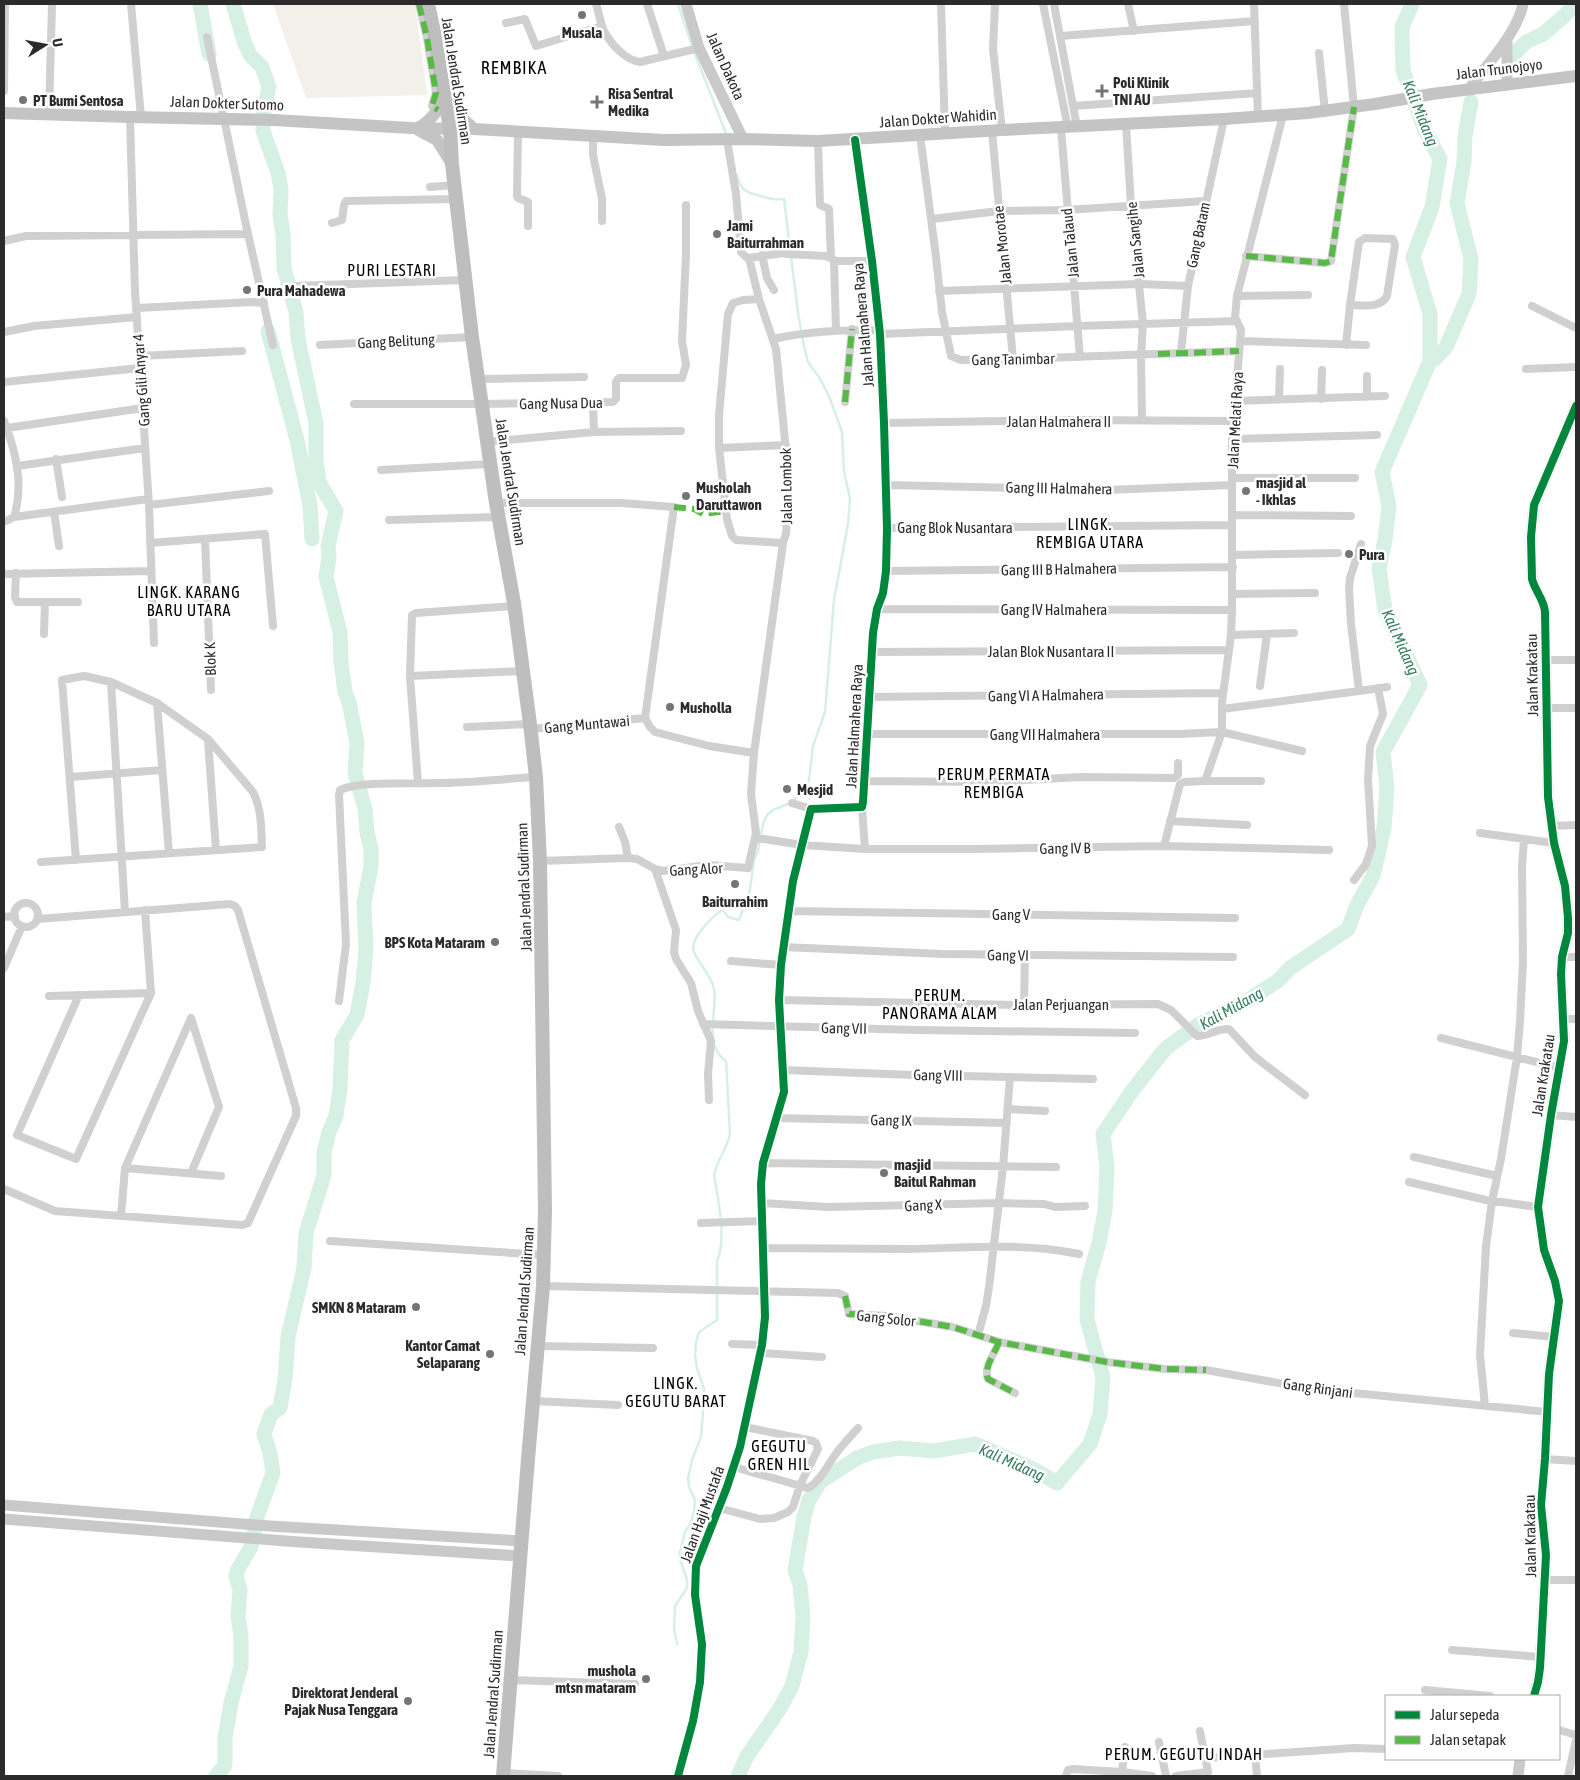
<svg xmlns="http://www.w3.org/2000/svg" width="1580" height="1780" font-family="'Asap Condensed',sans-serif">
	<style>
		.garden { fill: #f3f0ea }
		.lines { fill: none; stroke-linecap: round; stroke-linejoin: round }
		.stream { stroke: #d6f0e4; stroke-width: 2.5 }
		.river { stroke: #d6f0e4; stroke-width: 15 }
		.street { stroke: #d0d0d0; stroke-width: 8 }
		.secondary { stroke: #c9c9c9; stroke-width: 11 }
		.primary { stroke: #c4c4c4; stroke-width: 12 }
		.highway { stroke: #bebebe; stroke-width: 14 }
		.quiet { stroke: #58b947; stroke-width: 6; stroke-dasharray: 12 6; stroke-linecap: butt }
		.cycleway-casing { stroke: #fff; stroke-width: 11 }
		.cycleway { stroke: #00873e; stroke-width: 8 }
		.poi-dot { fill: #757575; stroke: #fff; stroke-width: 2 }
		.labels { text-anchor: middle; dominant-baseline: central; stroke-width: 5; stroke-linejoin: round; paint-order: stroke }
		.poi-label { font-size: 15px; font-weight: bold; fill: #2b2b2b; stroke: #fff; text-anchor: start }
		.street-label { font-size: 15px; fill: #2b2b2b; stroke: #fff }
		.water-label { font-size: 16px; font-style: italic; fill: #37805e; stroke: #fff }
		.neighbourhood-label { font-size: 16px; letter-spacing: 1px; fill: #000; stroke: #fff }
		.quarter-label { font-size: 18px; letter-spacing: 1px; fill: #000; stroke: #fff }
	</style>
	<rect width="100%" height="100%" fill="#fff"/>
	<path class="garden" d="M273 4H415L427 95 306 98Z"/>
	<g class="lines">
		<path class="stream" d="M678 4 693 49 727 136
			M677 1644 674 1628 675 1606 687 1588V1580L679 1556 685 1532 690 1525 694 1512 695 1500 689 1487 688 1478 692 1460 701 1437 704 1400V1389L697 1368 695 1356 696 1342 699 1332 717 1320V1261C727 1238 718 1199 714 1175 717 1160 727 1149 730 1134L726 1061C702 1045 718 1012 714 989 712 975 694 959 693 948 693 936 713 915 723 910L728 917 739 920 750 890 754 860 758 851 763 824 767 815 773 810 790 803 806 788 809 780 813 746 825 712 834 600 848 524 850 499 844 471 842 432 829 396 819 377 808 362 804 346 798 313 784 199C776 200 772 199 764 197 749 193 741 193 737 175"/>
		<path class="river" d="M200 4 209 54
			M1513 55 1526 42 1543 34 1563 17 1576 4
			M268 331 297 440 310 506 312 539
			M1430 361 1435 359 1446 347 1469 294 1471 259 1457 203 1464 162 1465 136 1471 102
			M216 1776 225 1765V1738L231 1703 241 1666V1636L238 1616 240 1590 236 1576 238 1569 251 1547 257 1517 273 1473 270 1453 264 1434 271 1414 280 1408 285 1379 288 1337 304 1268 306 1233 324 1175V1153L329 1132 336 1116 340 1088 342 1040 357 1015 363 983 366 949 364 903 371 866V849L367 832 365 809 355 773 357 743 349 702 345 692 341 662 340 632 326 577 329 557 328 546 336 511 319 482 316 460V423L298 339 296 312 284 268 283 234 280 215 281 189 278 173 263 131V115L269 87 262 67 250 55 245 44 233 4
			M738 1776 747 1756 779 1710 792 1686 801 1652 803 1617 800 1585 795 1570 804 1517 809 1500 820 1482 857 1458 873 1452 900 1448 934 1451 975 1444 1035 1470 1057 1483 1090 1444 1100 1414 1103 1377 1087 1320 1088 1281 1099 1243 1105 1211 1107 1167 1103 1134 1132 1091 1166 1048 1198 1025 1245 1002 1279 980 1290 968 1348 929 1357 905 1373 876 1384 828 1387 788 1383 752 1420 685 1385 610 1379 568 1385 540 1389 506 1382 472 1430 361V314L1413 257 1432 207 1440 159 1424 128 1403 70 1402 27 1412 4"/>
		<path class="street" d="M131 4 141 117
			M419 4 427 38 436 93 432 106 438 110
			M596 4C599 12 600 23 604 31 611 44 625 60 640 62L699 48
			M647 4 664 56
			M941 4 945 133
			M995 4 993 49 1002 130
			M1043 4 1068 128
			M1054 4 1077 127
			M1128 4 1134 31
			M1254 4 1258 117
			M506 23 525 19 536 46 602 26
			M1060 36 1255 21
			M207 37 246 225 273 345
			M1319 53 1325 112
			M4 91 5 4
			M1073 106 1257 93
			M49 114 52 4
			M130 117 135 291 149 505 154 643
			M1126 124 1131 206 1143 324 1141 355 1142 420
			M1061 128 1080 357
			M992 131 1013 359
			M518 132 517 196 518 198 528 202V226
			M920 135 936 257 942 312 951 356 961 360 1013 359 1239 351
			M593 136V155L602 199V221
			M818 141 820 205 829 209 831 257
			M430 187 455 185
			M932 219 999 211 1066 210 1205 201
			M332 223 342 220 344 205 346 201 456 199
			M4 241 26 236 248 234
			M762 255 767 278 774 290
			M1246 256 1325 263 1331 261 1354 107 1344 4
			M749 258 783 253 787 254 825 256 833 259
			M294 286 465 280
			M939 291 1140 284 1188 286
			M1237 296 1308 295
			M759 299 743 300 733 303 728 314 719 415V448L727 519 732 536 736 540 783 543
			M1532 306 1576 328
			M137 308 251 302 264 303
			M836 330 834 261H872
			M4 332 34 326 137 317
			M880 334 1078 326 1237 321
			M773 339C809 331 843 330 879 330
			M1240 341 1366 345
			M320 345 472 337
			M1346 345 1350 305 1359 242 1365 238 1393 239 1395 245 1387 296C1380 309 1363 305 1350 305
			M1181 352 1188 286 1224 119
			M139 356 242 351
			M1526 369 1576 367
			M479 379 584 377
			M4 382 140 368
			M1367 397V376
			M1279 399 1280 369
			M1321 399 1322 370
			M1235 401 1385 396
			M845 402 852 329
			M593 403 594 432
			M354 404H482L613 402 616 399V382L619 378H682L686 365 682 341 686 254V205
			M4 421C16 452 24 485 14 517
			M884 423 1073 420 1233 421
			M7 428 143 408
			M1232 439 1377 435
			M487 442 594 432 681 431
			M719 448 786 445
			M56 459 62 497
			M17 466 145 448
			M381 470 490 464
			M1232 478H1355
			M887 485 1107 490 1232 485
			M496 503H621L674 507 645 718
			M149 505 269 491
			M54 512 59 546
			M1232 515 1351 516
			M389 520 498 517
			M4 522 14 517 148 499
			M887 528 1232 525
			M205 539 211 690
			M150 543 265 534 273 626
			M1232 555 1338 553
			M886 571 1233 567
			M16 573 15 597 17 602H78
			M4 574 151 571
			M1232 594 1315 593
			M877 609 1232 610
			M44 634 45 602
			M1231 635 1294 633
			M872 652 1229 650
			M1545 660H1576
			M410 676 412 615 416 613 514 606
			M111 682 125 912
			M1260 686 1267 634
			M1359 691 1387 687
			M869 697 1223 693
			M157 703 169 853
			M1546 708H1576
			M1222 709 1359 691 1351 624 1349 588 1350 578 1361 544
			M645 718 650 727 655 732 709 746 754 753
			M467 727 530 724
			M531 729 645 718
			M868 734H1178L1222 732 1302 751
			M208 740 216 850
			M70 777 162 770
			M865 781 989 782 1081 777 1174 778 1178 775V763
			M1205 781H1261
			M418 783 410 676 523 671
			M792 803 811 809
			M862 807 865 849
			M1170 821 1247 825
			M1551 826 1576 825
			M619 827 625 842 628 858
			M1480 833 1554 843
			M755 839H764L802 845 865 849H977L1164 846 1329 850
			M1164 846 1180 784 1184 782 1205 781 1222 732V702L1231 635 1232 610V439L1241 330 1235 317 1237 296 1283 115
			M540 861 628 858 637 859 655 869 663 871 708 865 748 868 756 833 751 794 754 753 783 543 786 534 787 520V461L776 349 759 299 749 258 746 257 741 252 736 194 727 140
			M41 862C114 857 188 852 262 847 261 828 262 810 253 792L208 739 157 703 111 682 84 676 62 680 76 860
			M655 869 676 930 674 952 676 959 691 983 698 1011 711 1041 708 1074 709 1100
			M1354 880 1366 864 1372 846 1368 780 1370 746 1383 714 1378 688
			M14 915a12 12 0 1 1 24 0a12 12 0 1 1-24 0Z
			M788 911 1235 918
			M4 917 15 916
			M783 947 943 954 1233 957
			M1562 957H1576
			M731 961 781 965
			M4 968 22 926
			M79 995 17 1135 76 1159 151 993 145 910
			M49 996 151 993
			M779 1000 1024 1005 1158 1004 1171 1010 1197 1036C1208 1036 1218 1028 1229 1029L1255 1057 1305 1095
			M339 1001 346 944 339 795 340 790C359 781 413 784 436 783 469 783 503 779 536 777
			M1024 1005 1025 955
			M1563 1019H1576
			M703 1024 917 1030 1135 1033
			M1441 1038 1560 1068
			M783 1070 913 1075 1093 1079
			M1008 1109 1045 1111
			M1551 1115 1576 1117
			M776 1118 1007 1123
			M1414 1157 1497 1176
			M763 1163 1056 1167
			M125 1168 221 1176
			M1409 1182 1486 1200 1538 1207
			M4 1189 55 1211 242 1225 248 1223 296 1116V1108L238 910 235 906 230 904 38 919
			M761 1203 828 1207 998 1203 1044 1204 1055 1207 1085 1206
			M121 1216 125 1168 191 1018 219 1107 191 1173
			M701 1223 761 1221
			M330 1241 544 1255
			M762 1248C811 1248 859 1249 908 1249 965 1248 1022 1242 1079 1254
			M543 1286 838 1293 845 1296 849 1314 888 1316 953 1327 999 1342 1107 1362 1165 1369 1206 1370 1312 1389 1548 1412
			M1513 1333 1554 1337
			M978 1335 986 1306 989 1287 1003 1167 1010 1077
			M999 1342C995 1353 983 1368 988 1379L1015 1393
			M732 1344 762 1345
			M537 1346 653 1348
			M761 1353 822 1357
			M533 1401 618 1405
			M1485 1406 1480 1355 1486 1246 1492 1201 1501 1159 1517 1057 1520 1021 1523 962 1522 867 1524 839
			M1545 1459 1576 1461
			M734 1467 808 1488C820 1482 827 1466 835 1455 842 1445 850 1437 858 1428
			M719 1508 760 1519 774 1518 788 1512 793 1507 800 1485 818 1449 816 1443 813 1441 745 1427
			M1545 1580H1576
			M1452 1650 1541 1657
			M510 1680 635 1684
			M1425 1690 1490 1696
			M1559 1730 1576 1735
			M1159 1742 1166 1776
			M1255 1753 1257 1776
			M1205 1758 1354 1748 1386 1749
			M1122 1772 1125 1747
			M504 1773 558 1776
			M678 1776 693 1721 700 1682 702 1644 695 1595 696 1566 727 1487 740 1447 762 1345 765 1317 761 1184 763 1163 784 1092 779 1000 781 965 793 881 811 809 862 807 863 802 873 633 877 609 883 593 886 571 887 528 884 423 880 334 872 261 855 140
			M1066 1776 1068 1770 1073 1769 1122 1772 1152 1776
			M1176 1776 1208 1772 1200 1731
			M1568 1776 1576 1740"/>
		<path class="secondary" d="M686 4 699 48 743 139
			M1507 85V39
			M1469 89C1486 66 1518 32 1523 4
			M4 1505 270 1526 521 1541
			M4 1519 299 1542 520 1556
			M1534 1696 1538 1682 1540 1668 1546 1555 1541 1505 1545 1459 1549 1374 1559 1301 1555 1281 1544 1250 1538 1207 1551 1115 1564 1041 1561 974 1562 957 1568 933V918L1565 886 1554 843 1548 797 1545 612C1544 599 1535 591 1532 579L1531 537 1534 505 1576 406
			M1518 1776 1520 1759"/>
		<path class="primary" d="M445 97 463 119 474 129
			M4 113 130 117 274 120 411 128 474 129 664 140 743 139 818 141 1002 130 1224 119 1308 113 1375 104 1432 94 1576 76
			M418 128C433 119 440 109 444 92
			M418 130 437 140 452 164"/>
		<path class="highway" d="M428 4 434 32 450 129 452 164 472 337 496 503 514 603 530 724 536 777 540 861 545 1211 543 1286 528 1459 503 1776"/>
		<path class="quiet" d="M419 4 427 38 436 93 432 106 438 110
			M1246 256 1325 263 1331 261 1354 107
			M1158 354 1239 351
			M845 402 852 329
			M674 507 694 509 703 514 726 511
			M845 1296 849 1314 888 1316 953 1327 999 1342 1107 1362 1165 1369 1206 1370
			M999 1342C995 1353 983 1368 988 1379L1015 1393"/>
		<g class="cycleway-casing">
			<path id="cycleway" d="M1534 1696 1538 1682 1540 1668 1546 1555 1541 1505 1545 1459 1549 1374 1559 1301 1555 1281 1544 1250 1538 1207 1551 1115 1564 1041 1561 974 1562 957 1568 933V918L1565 886 1554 843 1548 797 1545 612C1544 599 1535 591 1532 579L1531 537 1534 505 1576 406
				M678 1776 693 1721 700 1682 702 1644 695 1595 696 1566 727 1487 740 1447 762 1345 765 1317 761 1184 763 1163 784 1092 779 1000 781 965 793 881 811 809 862 807 863 802 873 633 877 609 883 593 886 571 887 528 884 423 880 334 872 261 855 140"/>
		</g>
		<use href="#cycleway" class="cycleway"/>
	</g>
	<g class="poi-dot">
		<circle cx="582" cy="15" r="5"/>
		<path d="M1099.5 83.5h5v5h5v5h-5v5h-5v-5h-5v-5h5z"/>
		<circle cx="23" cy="100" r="5"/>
		<path d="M594.5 94.5h5v5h5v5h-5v5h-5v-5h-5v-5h5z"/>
		<circle cx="717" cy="234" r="5"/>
		<circle cx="247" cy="290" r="5"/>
		<circle cx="1246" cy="491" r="5"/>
		<circle cx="686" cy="496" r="5"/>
		<circle cx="1349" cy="554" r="5"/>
		<circle cx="670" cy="707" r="5"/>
		<circle cx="787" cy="789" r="5"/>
		<circle cx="735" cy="884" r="5"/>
		<circle cx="495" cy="942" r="5"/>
		<circle cx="884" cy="1173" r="5"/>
		<circle cx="416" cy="1307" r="5"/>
		<circle cx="490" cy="1354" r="5"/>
		<circle cx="646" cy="1679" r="5"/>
		<circle cx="408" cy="1701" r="5"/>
	</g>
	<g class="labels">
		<g class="poi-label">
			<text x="582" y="32" text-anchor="middle">Musala</text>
			<text x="1113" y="82">Poli Klinik<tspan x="1113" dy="17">TNI AU</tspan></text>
			<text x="608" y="93">Risa Sentral<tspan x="608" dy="17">Medika</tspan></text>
			<text x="33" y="100">PT Bumi Sentosa</text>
			<text x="727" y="225">Jami<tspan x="727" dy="17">Baiturrahman</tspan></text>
			<text x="257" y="290">Pura Mahadewa</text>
			<text x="1256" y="482">masjid al<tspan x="1256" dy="17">- Ikhlas</tspan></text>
			<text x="696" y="487">Musholah<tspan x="696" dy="17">Daruttawon</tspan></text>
			<text x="1359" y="554">Pura</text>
			<text x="680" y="707">Musholla</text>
			<text x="797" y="789">Mesjid</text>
			<text x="735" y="901" text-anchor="middle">Baiturrahim</text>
			<text x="485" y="942" text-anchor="end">BPS Kota Mataram</text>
			<text x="894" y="1164">masjid<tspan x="894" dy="17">Baitul Rahman</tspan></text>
			<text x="406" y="1307" text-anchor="end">SMKN 8 Mataram</text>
			<text x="480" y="1345" text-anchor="end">Kantor Camat<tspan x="480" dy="17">Selaparang</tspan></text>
			<text x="636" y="1670" text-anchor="end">mushola<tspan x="636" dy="17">mtsn mataram</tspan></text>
			<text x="398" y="1692" text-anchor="end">Direktorat Jenderal<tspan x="398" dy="17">Pajak Nusa Tenggara</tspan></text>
		</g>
		<g class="street-label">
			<text transform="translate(726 66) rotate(66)">Jalan Dakota</text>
			<text transform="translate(1499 69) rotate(-7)">Jalan Trunojoyo</text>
			<text transform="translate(457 81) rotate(81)">Jalan Jendral Sudirman</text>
			<text transform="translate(227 103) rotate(2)">Jalan Dokter Sutomo</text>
			<text transform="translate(938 118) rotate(-4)">Jalan Dokter Wahidin</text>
			<text transform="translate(1198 235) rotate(-78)">Gang Batam</text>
			<text transform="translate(1135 240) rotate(-96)">Jalan Sangihe</text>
			<text transform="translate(1070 243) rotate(-96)">Jalan Talaud</text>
			<text transform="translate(1002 245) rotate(-96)">Jalan Morotae</text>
			<text transform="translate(863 325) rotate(-95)">Jalan Halmahera Raya</text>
			<text transform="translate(396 341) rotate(-3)">Gang Belitung</text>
			<text transform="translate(1013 359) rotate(-1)">Gang Tanimbar</text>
			<text transform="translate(141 380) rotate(-94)">Gang Gili Anyar 4</text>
			<text transform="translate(561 403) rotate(-1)">Gang Nusa Dua</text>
			<text transform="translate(1235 420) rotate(-87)">Jalan Melati Raya</text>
			<text x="1059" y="421">Jalan Halmahera II</text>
			<text transform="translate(511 482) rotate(81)">Jalan Jendral Sudirman</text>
			<text transform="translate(786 486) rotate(-91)">Jalan Lombok</text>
			<text transform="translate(1059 488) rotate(1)">Gang III Halmahera</text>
			<text x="955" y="527">Gang Blok Nusantara</text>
			<text transform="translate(1059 569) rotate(-1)">Gang III B Halmahera</text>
			<text x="1054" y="609">Gang IV Halmahera</text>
			<text x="1051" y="651">Jalan Blok Nusantara II</text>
			<text transform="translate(210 659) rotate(-92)">Blok K</text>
			<text transform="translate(1532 675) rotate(-91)">Jalan Krakatau</text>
			<text transform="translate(1046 695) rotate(-1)">Gang VI A Halmahera</text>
			<text transform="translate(587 724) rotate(-5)">Gang Muntawai</text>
			<text transform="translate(854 726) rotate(-87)">Jalan Halmahera Raya</text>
			<text x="1045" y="734">Gang VII Halmahera</text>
			<text transform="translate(1065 848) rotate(-1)">Gang IV B</text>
			<text transform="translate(696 869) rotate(-3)">Gang Alor</text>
			<text transform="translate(524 887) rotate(-92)">Jalan Jendral Sudirman</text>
			<text x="1011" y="914">Gang V</text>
			<text transform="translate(1008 955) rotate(1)">Gang VI</text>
			<text x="1061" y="1004">Jalan Perjuangan</text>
			<text transform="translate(844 1028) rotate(1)">Gang VII</text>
			<text transform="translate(938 1075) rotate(1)">Gang VIII</text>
			<text transform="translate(1543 1075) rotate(-81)">Jalan Krakatau</text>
			<text transform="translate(891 1120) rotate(1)">Gang IX</text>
			<text transform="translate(923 1205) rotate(-2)">Gang X</text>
			<text transform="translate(524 1291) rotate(-86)">Jalan Jendral Sudirman</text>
			<text transform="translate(886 1318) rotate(6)">Gang Solor</text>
			<text transform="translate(1318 1388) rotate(8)">Gang Rinjani</text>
			<text transform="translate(702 1514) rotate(-70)">Jalan Haji Mustafa</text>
			<text transform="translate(1530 1536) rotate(-91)">Jalan Krakatau</text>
			<text transform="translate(493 1694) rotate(-86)">Jalan Jendral Sudirman</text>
		</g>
		<g class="water-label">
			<text transform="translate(1421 113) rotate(68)">Kali Midang</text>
			<text transform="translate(1401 642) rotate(66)">Kali Midang</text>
			<text transform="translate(1231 1008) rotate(-29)">Kali Midang</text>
			<text transform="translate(1012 1462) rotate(24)">Kali Midang</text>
		</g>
		<g class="neighbourhood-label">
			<text x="392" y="270">PURI LESTARI</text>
			<text x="1090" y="524">LINGK.<tspan x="1090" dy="18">REMBIGA UTARA</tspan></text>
			<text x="189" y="592">LINGK. KARANG<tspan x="189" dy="18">BARU UTARA</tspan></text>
			<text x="994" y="774">PERUM PERMATA<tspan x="994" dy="18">REMBIGA</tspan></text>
			<text x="940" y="995">PERUM.<tspan x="940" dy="18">PANORAMA ALAM</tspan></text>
			<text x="676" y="1383">LINGK.<tspan x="676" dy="18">GEGUTU BARAT</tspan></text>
			<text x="779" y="1446">GEGUTU<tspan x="779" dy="18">GREN HIL</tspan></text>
			<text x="1184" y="1754">PERUM. GEGUTU INDAH</text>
		</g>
		<g class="quarter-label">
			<text x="514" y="67">REMBIKA</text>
		</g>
	</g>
	<rect width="1580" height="1780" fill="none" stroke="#2b2b2b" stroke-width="10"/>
	<rect x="1385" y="1695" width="175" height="65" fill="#ffffff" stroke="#aaaaaa"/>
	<rect x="1395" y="1711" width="25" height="8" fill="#00873e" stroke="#aaaaaa"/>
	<text x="1430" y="1720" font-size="15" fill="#2b2b2b">Jalur sepeda</text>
	<rect x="1395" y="1736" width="25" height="8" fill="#58b947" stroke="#aaaaaa"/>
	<text x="1430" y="1745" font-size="15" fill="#2b2b2b">Jalan setapak</text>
	<g transform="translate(45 45) rotate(79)" stroke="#ffffff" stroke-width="4" paint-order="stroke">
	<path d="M0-4L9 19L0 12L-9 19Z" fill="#2b2b2b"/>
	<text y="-8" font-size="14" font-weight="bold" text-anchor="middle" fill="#2b2b2b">U</text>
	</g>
</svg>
